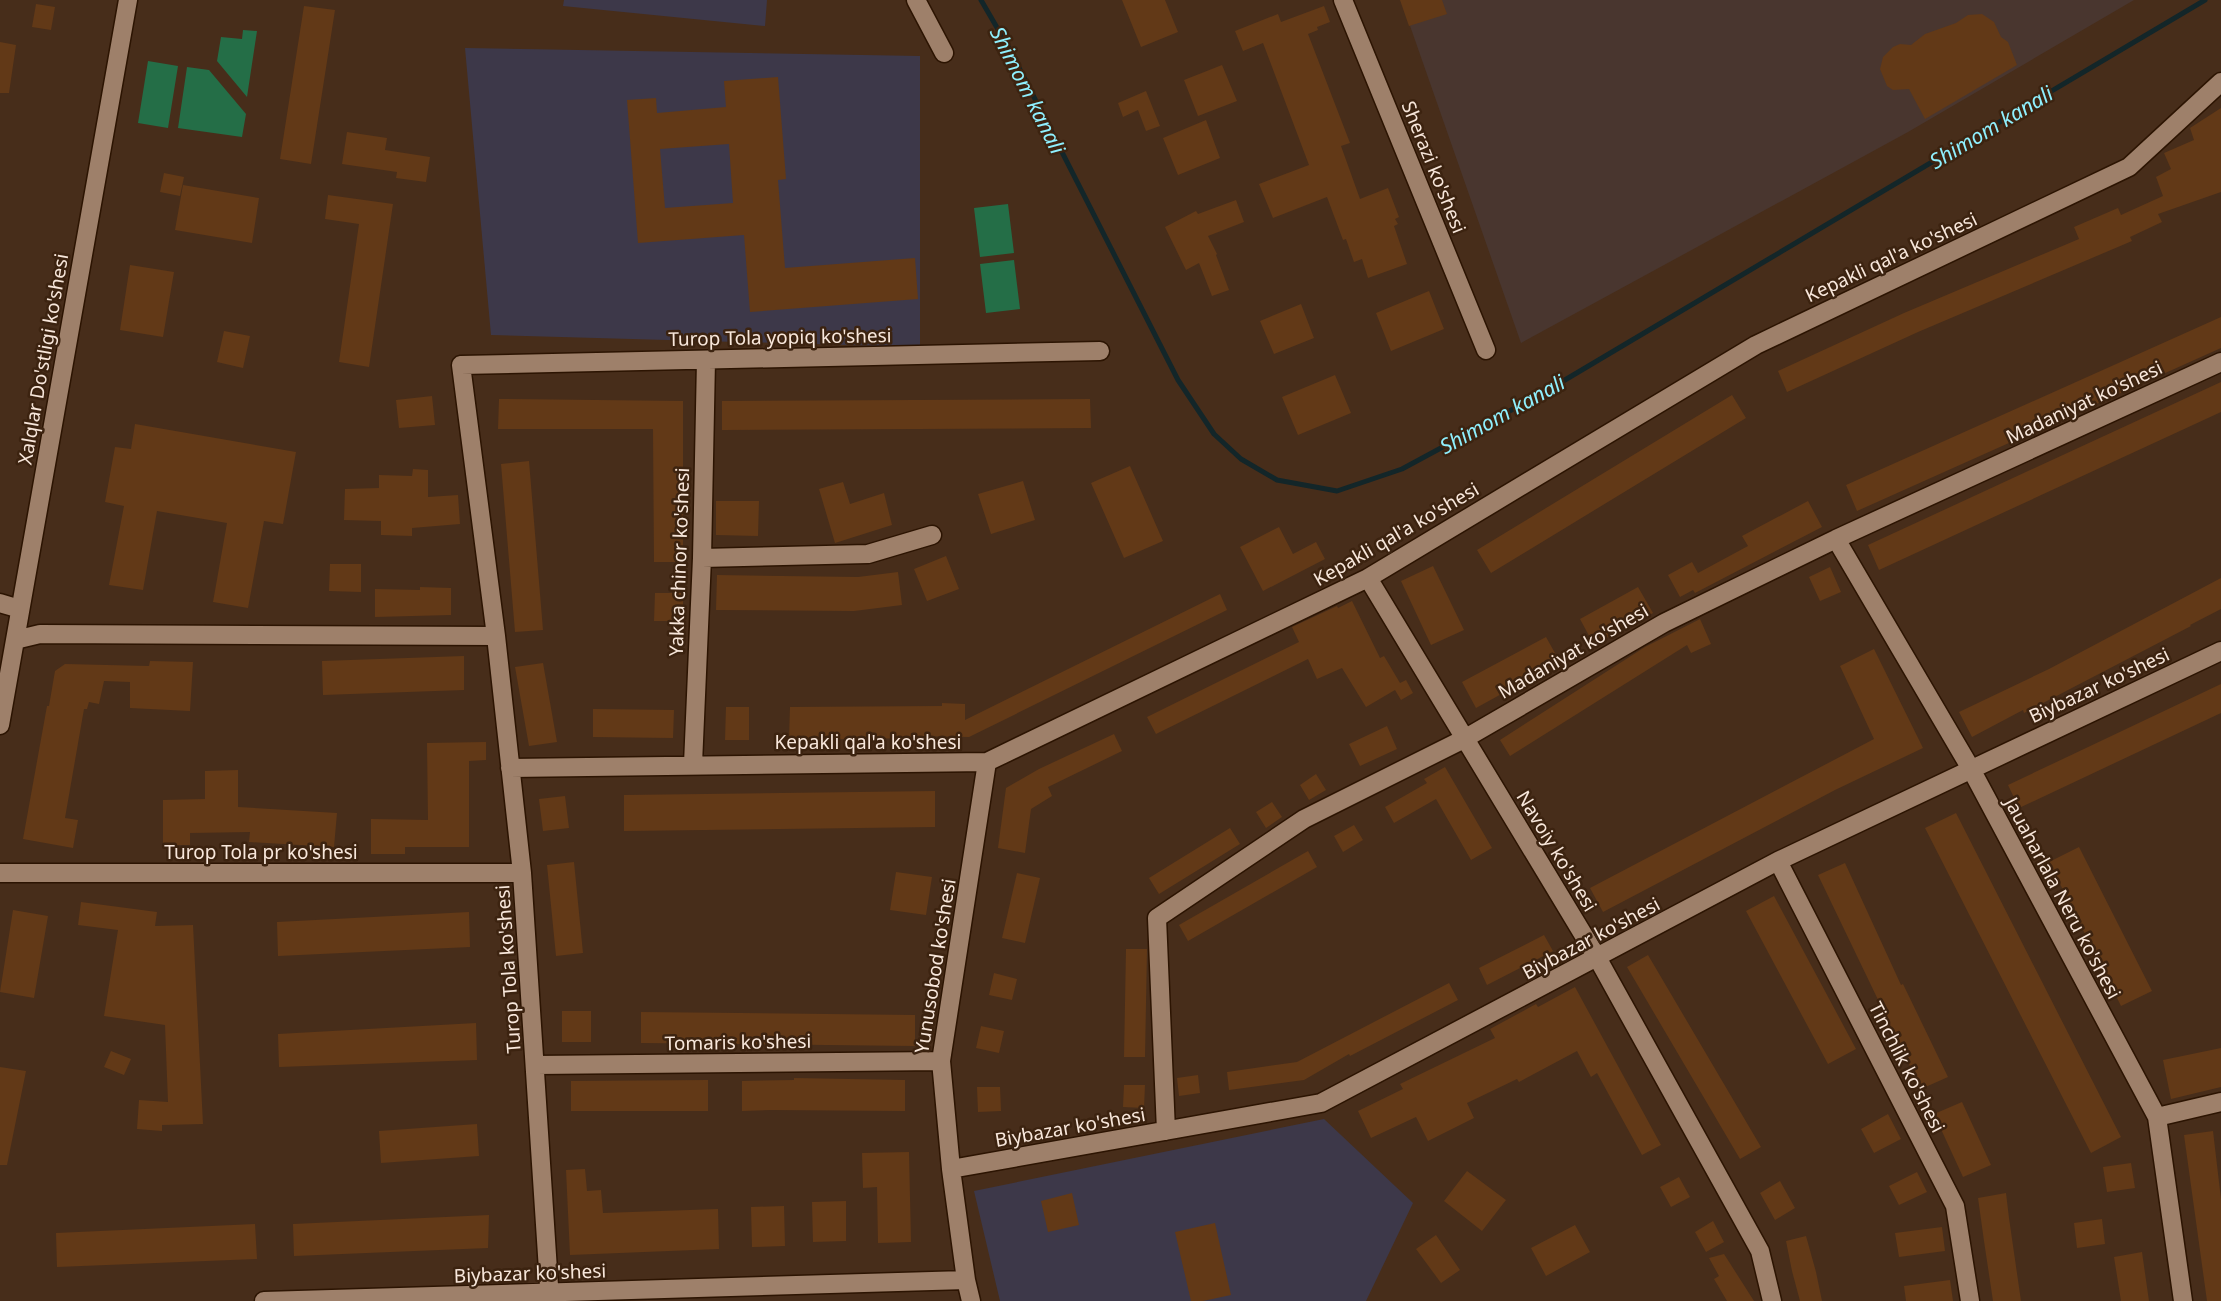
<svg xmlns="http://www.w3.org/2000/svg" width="2221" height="1301" font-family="'Noto Sans',sans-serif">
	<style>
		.industrial { fill: #49362f }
		.education { fill: #3d3849 }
		.green { fill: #246e47 }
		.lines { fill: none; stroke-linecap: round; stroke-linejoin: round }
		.stream { stroke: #132629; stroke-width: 5 }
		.building { fill: #623917; fill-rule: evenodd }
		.minor-casing { stroke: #2c1402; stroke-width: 21 }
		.minor { stroke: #9e806a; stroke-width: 18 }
		.labels { text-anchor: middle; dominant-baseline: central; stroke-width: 5; stroke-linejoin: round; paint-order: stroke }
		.street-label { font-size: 19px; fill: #f8e7db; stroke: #3c2310 }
		.water-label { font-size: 21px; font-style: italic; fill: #8ff0fe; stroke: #3c2310 }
	</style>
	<rect width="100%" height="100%" fill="#472d1a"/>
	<path class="industrial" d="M1401 0H2134L1908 132 1521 343Z"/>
	<path class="education" d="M564 0H767L765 26 563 6Z
		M465 48 920 56V347L491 335Z
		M1324 1119 1413 1203 1366 1301H1000L974 1191Z"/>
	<path class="green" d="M243 30 257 31 247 97 217 61 221 37 242 39Z
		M148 61 178 66 168 128 138 123Z
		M187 67 209 70 246 114 242 137 178 128Z
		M1008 204 1014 253 980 257 974 208Z
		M1014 260 1020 309 986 313 980 264Z"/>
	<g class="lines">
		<path class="stream" d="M981 0 1010 50 1178 380 1214 434 1241 459 1277 480 1337 491 1402 469 1543 393 2205 0"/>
	</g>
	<path class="building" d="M1122 0H1165L1178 32 1141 47Z
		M1400 0H1442L1447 14 1409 26Z
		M36 4 55 7 51 30 32 27Z
		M304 6 335 10 311 164 280 159Z
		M1324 6 1330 22 1317 27 1318 30 1308 34 1350 143 1341 146 1360 199 1388 188 1399 217 1395 219 1398 224 1394 226 1407 264 1368 278 1362 259 1354 262 1346 239 1343 240 1327 197 1273 218 1259 184 1309 165 1263 43 1243 51 1235 31 1278 14 1281 22Z
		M1982 14 1994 22 2001 37 2008 42 2017 65 1925 119 1909 89 1893 90 1887 86 1880 69 1883 57 1893 47 1900 44 1911 45 1925 34 1956 23 1968 15Z
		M0 42 16 45 9 93H0Z
		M1222 65 1237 101 1198 116 1184 80Z
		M778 77 786 179 778 180 785 268 915 258 918 299 750 312 744 235 638 243 627 100 656 98 657 113 726 107 724 81ZM729 144 733 203 665 208 660 149Z
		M1146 91 1160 126 1146 131 1138 110 1123 117 1118 103Z
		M2221 108V192L2158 214 2162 222 2130 237 2132 241 1918 332 1787 392 1778 371 1904 313 2079 239 2074 227 2118 208 2121 215 2163 196 2156 177 2171 169 2164 153 2194 140 2190 128Z
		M1206 120 1220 158 1178 175 1163 138Z
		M347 132 387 138 385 150 430 157 426 182 396 178 397 172 342 164Z
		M164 173 184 177 180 196 160 192Z
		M183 185 259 198 252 243 175 230Z
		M328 195 393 204 369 367 339 362 359 224 325 219Z
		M1236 200 1244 222 1208 236 1217 254 1216 255 1229 290 1212 296 1199 263 1186 270 1165 227 1196 211 1198 214Z
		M130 265 174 272 163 337 120 330Z
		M1429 291 1444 329 1391 351 1376 313Z
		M1301 304 1314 338 1274 354 1260 321Z
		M2221 317V348L1857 511 1846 485Z
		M224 331 250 336 243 368 217 362Z
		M1335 375 1351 413 1298 435 1282 397Z
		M2221 382V412L1879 570 1868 545Z
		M1732 395 1746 418 1491 573 1477 550Z
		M432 396 435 425 399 428 396 400Z
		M499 399 683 401V562H654L653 429H498Z
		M1090 399 1091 428 722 430V401Z
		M135 424 296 452 283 524 264 521 248 608 213 602 227 523 157 511 143 590 109 585 124 506 105 502 115 447 131 449Z
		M529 461 543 630 515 632 501 464Z
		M1130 466 1163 541 1124 558 1091 483Z
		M413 469 428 470V497L458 495 460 524 412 528V536L381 535V521L344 520 345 489 379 488V475L412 476Z
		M1023 481 1035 520 991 534 978 494Z
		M843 482 850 504 884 493 892 525 835 543 819 489Z
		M716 501H759L758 536 716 535Z
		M1808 501 1822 527 1695 593 1693 590 1680 597 1668 575 1692 562 1698 573 1748 546 1742 536Z
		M1279 527 1293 554 1316 542 1325 559 1263 591 1240 547Z
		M946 556 959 589 927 601 914 569Z
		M330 564H361V592L329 591Z
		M1433 566 1464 630 1431 645 1401 581Z
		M1830 567 1841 592 1820 601 1809 577Z
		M898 572 902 605 854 611 716 610 717 575 858 577Z
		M2221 578V609L2190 625 2191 626 2024 713 2023 710 1972 737 1959 712 2049 669Z
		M420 587 451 588V615L375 617V589L420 590Z
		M1638 587 1653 613 1594 645 1580 619Z
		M655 593H683V621H654Z
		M1220 594 1227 610 969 737 917 736V738L789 740 790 707 942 706V703L965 704V720Z
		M1352 601 1380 658 1384 656 1400 683 1406 680 1413 693 1401 700 1395 690 1366 707 1342 668 1317 679 1308 659 1156 734 1147 717 1299 642 1292 627 1337 606 1338 608Z
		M1700 619 1711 644 1691 653 1687 645 1510 756 1500 740 1645 647Z
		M1546 637 1560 662 1476 708 1462 682Z
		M1874 649 1923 748 1835 790 1603 912 1590 888 1874 739 1840 666Z
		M464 656V690L323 695 322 661Z
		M150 661 193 662 190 711 130 708V682L104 681 99 704 89 702 87 709H84L65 818 78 820 73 848 23 839 47 706H49L55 671 65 664 149 666Z
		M543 663 557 742 529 746 515 667Z
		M2221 684V713L2019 808 2008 785Z
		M726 707H749V740H725Z
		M593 709 674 710 673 738 593 737Z
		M1387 726 1397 749 1360 766 1349 744Z
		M1114 734 1122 751 1048 787 1052 796 1031 809 1025 853 998 848 1006 788 1039 769Z
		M486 742V760L469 761V847H405V854H371V819L428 820 427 743Z
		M1445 767 1492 848 1471 860 1436 799 1394 823 1385 807 1427 783 1424 779Z
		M238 770V807L337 813 334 847 249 842 250 832 190 833V845H163V800L205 799V771Z
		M1316 774 1326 790 1309 800 1300 785Z
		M935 791V827L624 831V795Z
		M565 796 569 828 543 831 539 799Z
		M1272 802 1282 817 1266 828 1256 812Z
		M1956 813 2121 1137 2091 1153 1925 828Z
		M1354 825 1363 840 1343 852 1334 836Z
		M1230 828 1240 844 1159 894 1149 878Z
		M2079 847 2152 991 2121 1006 2049 862Z
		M1308 851 1317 867 1188 941 1179 925Z
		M574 862 583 953 556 956 547 865Z
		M1845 863 1901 985 1903 984 1948 1077 1921 1089 1818 875Z
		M896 872 932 877 926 915 890 910Z
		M1017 873 1040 878 1025 943 1002 938Z
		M1774 896 1856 1049 1828 1064 1746 911Z
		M81 902 157 912 155 926 193 925 203 1124 162 1125V1131L137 1129 139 1100 168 1102 165 1025 104 1016 118 930 78 925Z
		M13 910 48 916 34 998 0 992Z
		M469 912 470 947 278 956 277 922Z
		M1544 935 1553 951 1487 985 1479 968Z
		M1126 949H1147L1145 1057H1124Z
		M1648 955 1761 1147 1740 1159 1627 967Z
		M994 973 1017 979 1012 1000 989 995Z
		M1449 983 1458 1000 1350 1056 1349 1054 1304 1080 1229 1090 1227 1072 1297 1062Z
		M1575 987 1661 1145 1642 1155 1597 1073 1591 1077 1577 1051 1519 1082 1517 1079 1467 1103 1474 1118 1428 1141 1416 1117 1371 1138 1358 1111 1403 1089 1400 1084 1495 1038 1490 1029 1536 1004 1538 1007Z
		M562 1011H591V1042H562Z
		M641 1012 915 1015V1046L641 1043Z
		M476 1023 477 1060 279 1067 278 1034Z
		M981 1026 1004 1031 999 1053 976 1048Z
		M2221 1048V1087L2171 1099 2163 1060Z
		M111 1051 131 1059 124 1075 104 1067Z
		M0 1067 26 1071 7 1165H0Z
		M1198 1075 1200 1093 1179 1096 1177 1078Z
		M794 1078 905 1080V1111L771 1110 742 1111V1081L794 1080Z
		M708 1080V1111H571V1081Z
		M1124 1085H1145L1144 1108 1123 1107Z
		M977 1087H1000L1001 1111 978 1112Z
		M1962 1102 1991 1165 1963 1177 1934 1114Z
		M1888 1114 1901 1139 1874 1153 1861 1129Z
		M477 1124 479 1156 381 1163 379 1131Z
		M2213 1131 2221 1199V1301H2207L2184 1135Z
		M909 1152 911 1242 878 1243 877 1187 863 1188 862 1153Z
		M2131 1163 2135 1188 2107 1192 2103 1167Z
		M585 1169 587 1191 601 1190 603 1213 718 1209 719 1249 570 1255 566 1170Z
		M1467 1171 1506 1200 1482 1231 1444 1201Z
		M1917 1172 1927 1192 1899 1205 1889 1186Z
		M1679 1177 1690 1197 1671 1207 1660 1187Z
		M1780 1181 1795 1208 1775 1220 1760 1193Z
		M1072 1193 1079 1225 1048 1232 1041 1201Z
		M2006 1193 2009 1218 2021 1301H1993L1984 1241 1978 1198Z
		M846 1201V1241L813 1242 812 1202Z
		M784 1206 785 1246 752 1247 751 1207Z
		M489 1215 488 1248 294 1256 293 1224Z
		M2102 1219 2105 1244 2077 1248 2074 1223Z
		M1713 1221 1724 1242 1706 1252 1695 1232Z
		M1215 1223 1231 1295 1203 1301H1191L1175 1232Z
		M255 1224 257 1259 57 1267 56 1233Z
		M1575 1225 1590 1252 1546 1276 1531 1248Z
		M1942 1227 1945 1251 1899 1257 1895 1233Z
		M1436 1235 1460 1270 1441 1283 1416 1249Z
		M1806 1236 1816 1272 1822 1301H1800L1792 1271 1786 1241Z
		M2142 1252 2149 1301H2121L2114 1257Z
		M1724 1254 1754 1301H1727L1714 1279 1719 1276 1709 1258Z
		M1950 1280 1953 1301H1906L1904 1286Z"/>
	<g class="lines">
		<g class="minor-casing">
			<path id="minor" d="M916 0 944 53
				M1343 0 1486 350
				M1836 539 1971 769 2157 1117 2183 1301
				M702 558 868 554 932 535
				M1368 578 1598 959 1760 1251 1772 1301
				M0 603 20 609
				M15 640 40 634 496 636
				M0 725 128 0
				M693 764 702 558 706 360
				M510 768 987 762 1368 578 1756 345 2129 167 2221 82
				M1778 861 1955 1206 1970 1301
				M0 873H522
				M536 1065 941 1061
				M2157 1117 2221 1102
				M1166 1131 1157 918 1304 819 1464 739 1664 623 1836 539 2221 362
				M951 1169 1321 1103 1778 861 2221 651
				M264 1301 966 1280
				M550 1301 522 873 496 636 461 365 1100 351
				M971 1301 966 1280 951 1169 941 1061 987 762"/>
		</g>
		<use href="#minor" class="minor"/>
	</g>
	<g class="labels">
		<g class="street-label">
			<text transform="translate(1434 167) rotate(68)">Sherazi ko'shesi</text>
			<text transform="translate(1891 257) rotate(-25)">Kepakli qal'a ko'shesi</text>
			<text transform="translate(780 337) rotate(-1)">Turop Tola yopiq ko'shesi</text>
			<text transform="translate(43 359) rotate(-80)">Xalqlar Do'stligi ko'shesi</text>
			<text transform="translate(2084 402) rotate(-25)">Madaniyat ko'shesi</text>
			<text transform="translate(1396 534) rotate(-30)">Kepakli qal'a ko'shesi</text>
			<text transform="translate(679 562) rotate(-88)">Yakka chinor ko'shesi</text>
			<text transform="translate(1573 651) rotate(-30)">Madaniyat ko'shesi</text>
			<text transform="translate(2099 685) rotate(-25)">Biybazar ko'shesi</text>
			<text x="868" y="742">Kepakli qal'a ko'shesi</text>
			<text transform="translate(1557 851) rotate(59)">Navoiy ko'shesi</text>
			<text x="261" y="852">Turop Tola pr ko'shesi</text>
			<text transform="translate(2063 898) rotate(62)">Jauaharlala Neru ko'shesi</text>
			<text transform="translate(1591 938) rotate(-28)">Biybazar ko'shesi</text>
			<text transform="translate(935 966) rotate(-81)">Yunusobod ko'shesi</text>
			<text transform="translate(508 969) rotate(-94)">Turop Tola ko'shesi</text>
			<text transform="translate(738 1042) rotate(-1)">Tomaris ko'shesi</text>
			<text transform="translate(1907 1067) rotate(63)">Tinchlik ko'shesi</text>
			<text transform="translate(1070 1127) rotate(-10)">Biybazar ko'shesi</text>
			<text transform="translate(530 1273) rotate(-2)">Biybazar ko'shesi</text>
		</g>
		<g class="water-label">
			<text transform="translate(1028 90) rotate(63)">Shimom kanali</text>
			<text transform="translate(1991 127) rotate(-31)">Shimom kanali</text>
			<text transform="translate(1502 414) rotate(-29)">Shimom kanali</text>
		</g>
	</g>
</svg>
